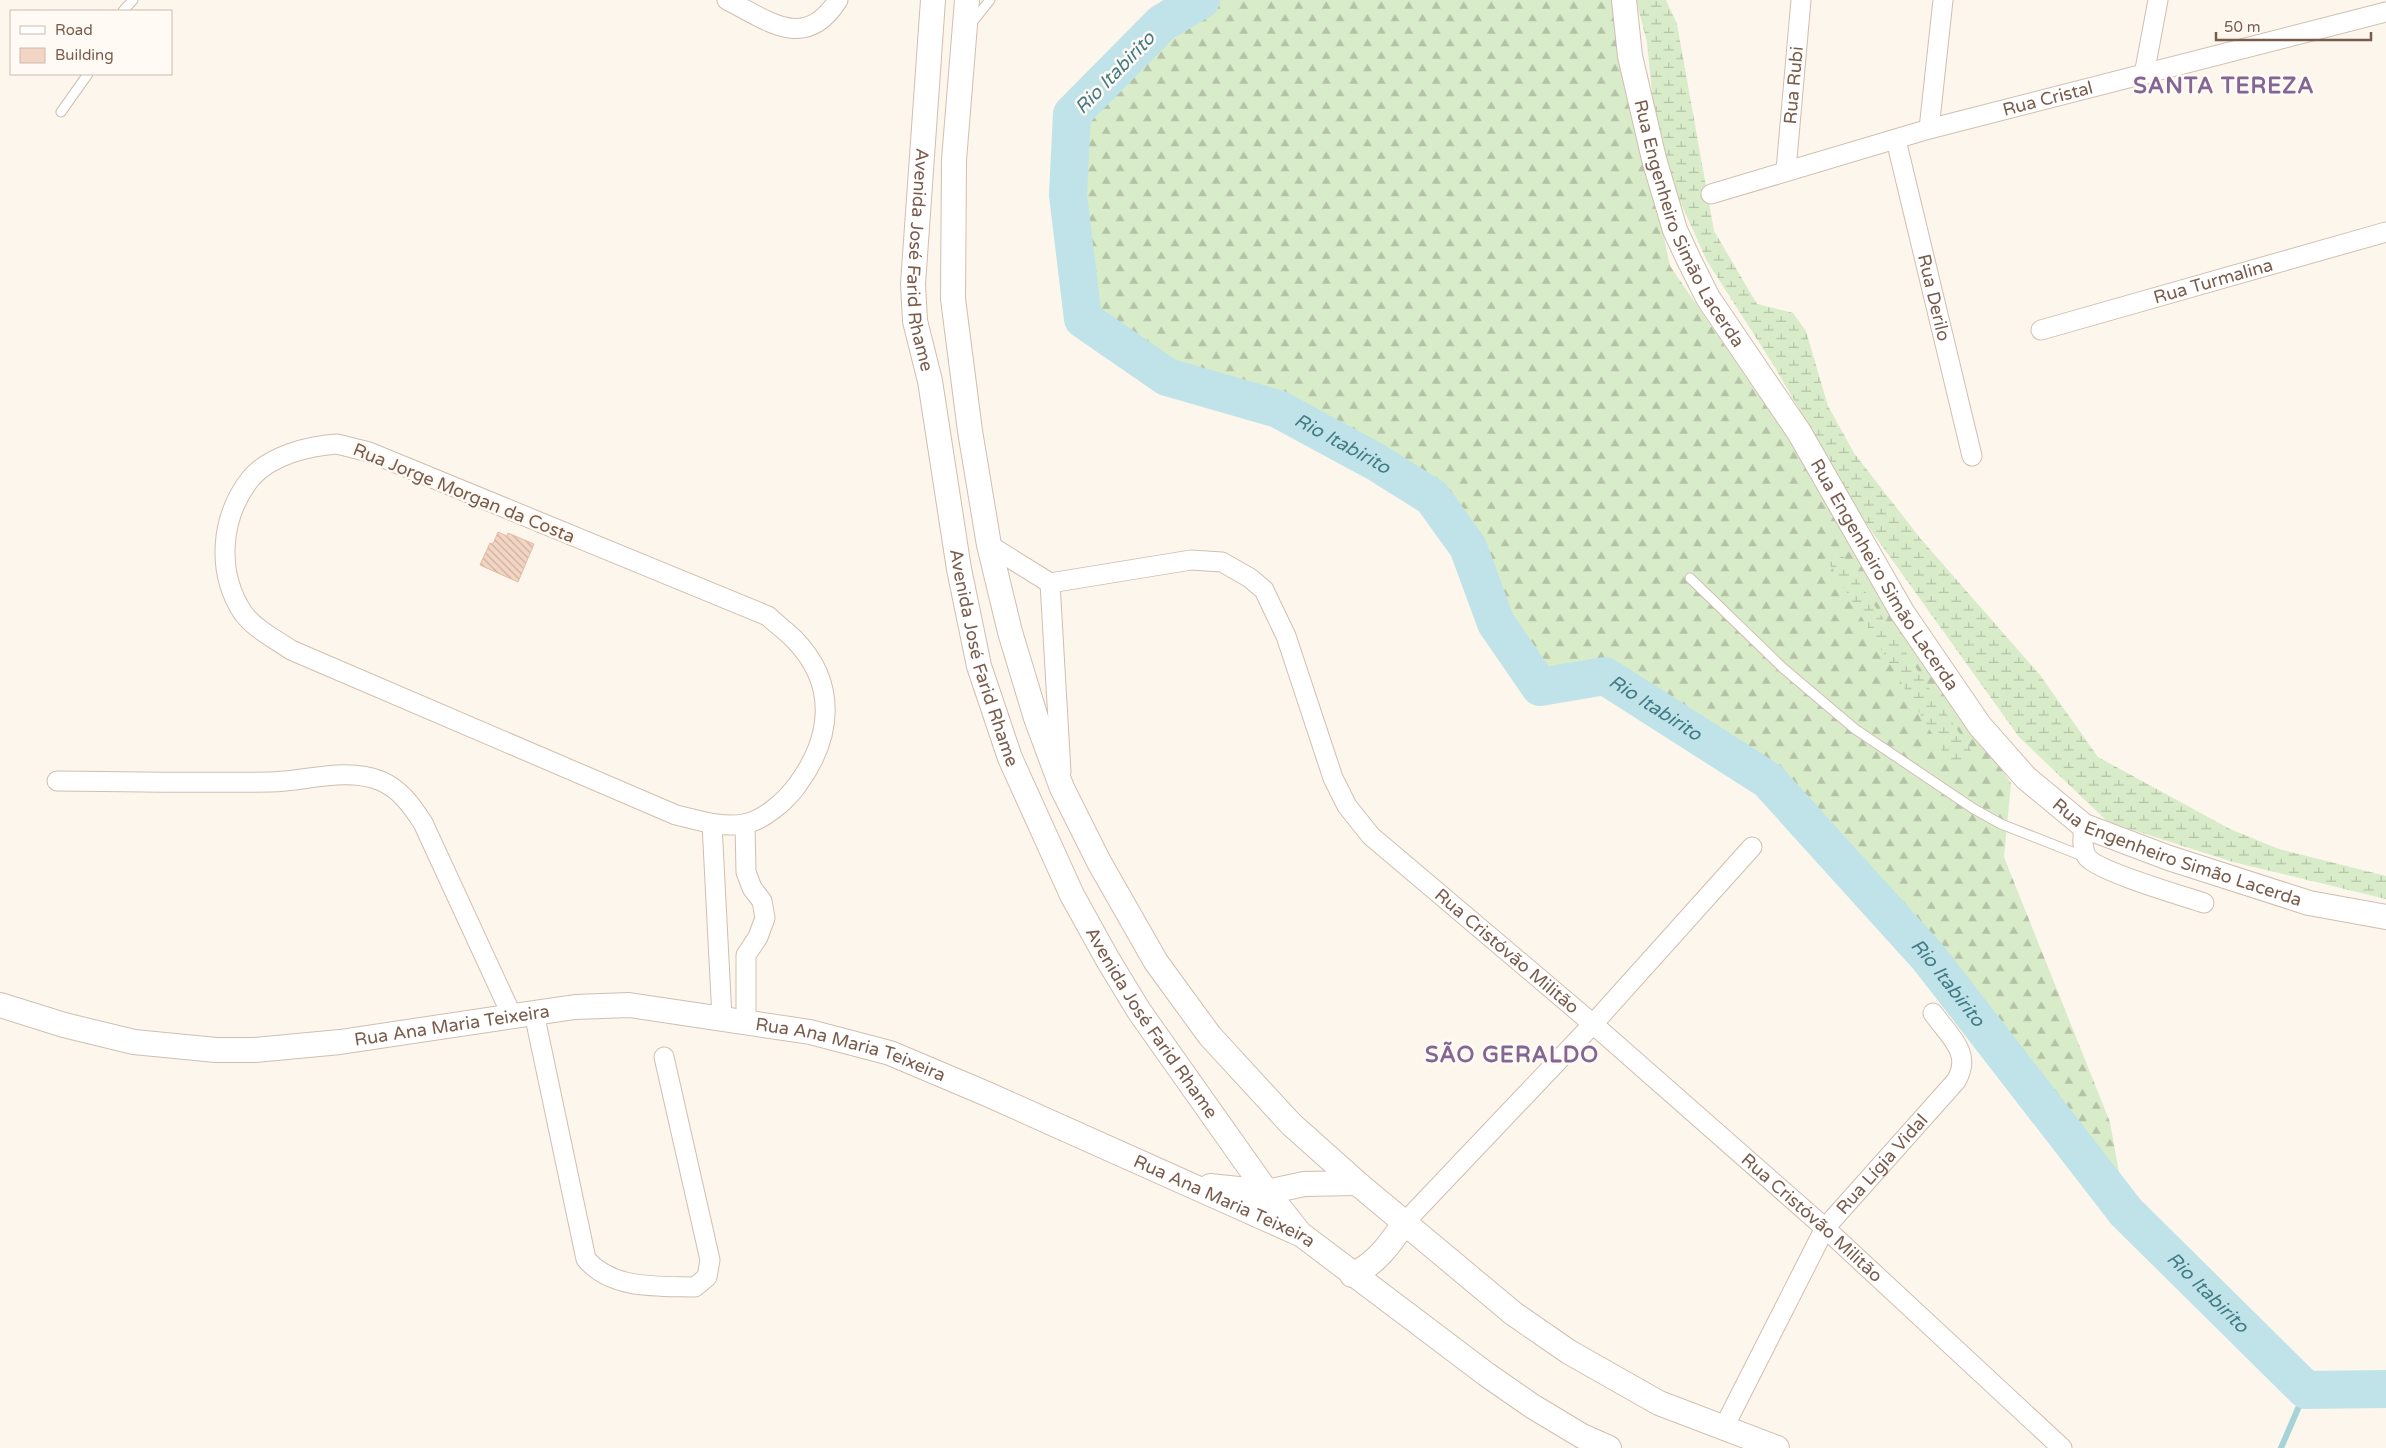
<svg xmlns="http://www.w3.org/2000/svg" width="2386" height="1448" font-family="'Varela Round',sans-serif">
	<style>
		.forest { fill: url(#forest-firs) }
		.wetland { fill: url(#wetland-marsh) }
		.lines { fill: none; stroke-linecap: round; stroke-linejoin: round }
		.stream { stroke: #a5d3da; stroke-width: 6 }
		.river { stroke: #bfe3e8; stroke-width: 38 }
		.building { fill: url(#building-back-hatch); stroke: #e6bba3 }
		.service-casing { stroke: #d1beb0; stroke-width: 11 }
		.minor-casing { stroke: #d1beb0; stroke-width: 21 }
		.tertiary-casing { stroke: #d1beb0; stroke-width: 26 }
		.service { stroke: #fff; stroke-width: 9 }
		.minor { stroke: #fff; stroke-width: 19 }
		.tertiary { stroke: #fff; stroke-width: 24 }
		.labels { text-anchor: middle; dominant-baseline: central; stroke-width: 5; stroke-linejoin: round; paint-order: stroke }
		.street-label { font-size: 18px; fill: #7a5c4d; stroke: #fffaf3 }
		.water-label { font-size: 19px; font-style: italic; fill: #437c86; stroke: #fffaf3 }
		.district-label { font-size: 22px; font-weight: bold; letter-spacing: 1px; fill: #846695; stroke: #fffaf3 }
	</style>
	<defs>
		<pattern id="forest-firs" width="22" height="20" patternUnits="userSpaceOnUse" patternTransform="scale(1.25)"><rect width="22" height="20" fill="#d8ecc9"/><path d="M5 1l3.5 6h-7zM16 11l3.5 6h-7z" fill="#b4c2a5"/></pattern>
		<pattern id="wetland-marsh" width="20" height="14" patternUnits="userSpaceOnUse" patternTransform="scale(1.25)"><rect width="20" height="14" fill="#d8ecc9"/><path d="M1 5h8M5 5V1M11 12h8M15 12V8" fill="none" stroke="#b4c2a5"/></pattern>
		<pattern id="building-back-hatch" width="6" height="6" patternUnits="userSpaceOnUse" patternTransform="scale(1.25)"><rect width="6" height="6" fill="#f3d5c3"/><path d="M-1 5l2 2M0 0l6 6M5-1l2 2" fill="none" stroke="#cab0a1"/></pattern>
	</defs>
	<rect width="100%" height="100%" fill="#fdf6ec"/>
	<path class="forest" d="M1201 0H1621L1628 65 1670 266 1792 444 1897 620 2011 783 2004 857 2110 1122 2126 1212 1929 958 1768 780 1605 677 1540 687 1496 623 1468 547 1432 497 1376 462 1278 409 1167 377 1083 319 1068 195 1072 114 1162 23Z"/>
	<path class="wetland" d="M1636 0H1666L1677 24 1714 231 1757 304 1793 313 1806 331 1828 406 1854 453 1920 538 2040 675 2098 757 2230 829 2279 849 2386 876V899L2233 862 2108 822 2019 737 1865 522 1774 366 1707 261 1658 153 1647 42Z
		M1843 556 1845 561 1974 755 1951 765 1829 563Z"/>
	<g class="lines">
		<path class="stream" d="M2281 1448 2306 1390"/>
		<path class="river" id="s1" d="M1201 0 1162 23 1072 114 1068 195 1083 319 1167 377 1278 409 1376 462 1432 497 1468 547 1496 623 1540 687 1605 676 1768 780 1929 958 2126 1212 2306 1390 2386 1389"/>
	</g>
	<path class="building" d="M498 532 507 536 508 533 534 544 518 582 480 565 490 543 493 544Z"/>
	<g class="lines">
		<g class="service-casing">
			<path id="service" d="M123 11 133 0
				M970 25 990 0
				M61 112 88 74
				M1690 578 1783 668 1855 729 1974 809 2001 824 2085 857"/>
		</g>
		<g class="minor-casing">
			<g id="minor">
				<path d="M727 0C769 21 805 52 838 0"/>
				<path d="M2144 75 2158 0"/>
				<path d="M1929 129 1943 0"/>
				<path id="s2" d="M1896 140 1972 456"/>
				<path id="s3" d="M1786 170 1801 0"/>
				<path id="s4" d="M1711 194 1929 129 2386 12"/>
				<path id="s5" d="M2041 330 2386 232"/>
				<path d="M337 444 369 452 768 616C776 624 786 631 794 639 837 683 833 736 798 784 787 800 763 821 744 824 721 828 698 820 676 815L291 650C275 639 255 629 243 613 216 572 220 517 251 478 271 455 309 446 337 444Z"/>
				<path id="s6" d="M989 545 1050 583 1191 560 1222 562 1250 578 1264 590 1286 636 1333 778 1347 806 1371 836 1593 1024 1825 1228 2062 1448"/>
				<path d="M1050 583 1061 772"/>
				<path d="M57 781C128 782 200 783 271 782 307 781 346 767 381 781 400 789 412 806 423 823L513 1018"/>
				<path d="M712 824 722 1018"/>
				<path d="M745 824 746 872 752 888 762 901 765 918 758 937 746 955V1022"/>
				<path d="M2084 826C2083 836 2081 848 2087 857 2097 871 2183 896 2204 903"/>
				<path d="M534 1013 586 1259C612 1290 659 1286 695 1287L707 1277 710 1260 664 1057"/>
				<path d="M1405 1222 1593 1024 1752 847"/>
				<path id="s7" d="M1723 1429 1825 1228 1956 1081C1973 1053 1949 1036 1933 1013"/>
			</g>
		</g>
		<g class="tertiary-casing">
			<g id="tertiary">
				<path id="s8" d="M933 0 913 284 915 321 930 381 959 569 979 666 1010 758 1072 895 1108 960 1139 1011 1267 1192 1298 1231"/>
				<path d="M967 0 954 160 953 299 970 431 989 545 1010 632 1036 718 1062 788 1099 862 1156 962 1210 1036 1291 1124 1357 1183 1514 1314 1569 1352 1659 1403 1777 1448"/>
				<path id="s9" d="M1624 0 1630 56 1654 159 1675 230 1689 260 1708 298 1799 432 1902 612 1980 726 2026 778 2084 826 2169 858 2309 903 2386 917"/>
				<path id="s10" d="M0 1005 64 1025 134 1042 216 1050H255L340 1042 575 1007 629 1005 810 1032 890 1053 987 1094 1302 1235 1486 1374 1532 1406 1582 1436 1609 1448"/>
				<path d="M1210 1186 1267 1192 1304 1184 1357 1183"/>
				<path d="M1352 1275C1377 1263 1390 1244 1405 1222"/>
			</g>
		</g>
		<use href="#service" class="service"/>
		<use href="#minor" class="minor"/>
		<use href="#tertiary" class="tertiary"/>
	</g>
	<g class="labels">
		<g class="street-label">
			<text stroke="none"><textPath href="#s3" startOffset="85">Rua Rubi</textPath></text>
			<text stroke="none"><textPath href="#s4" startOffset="350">Rua Cristal</textPath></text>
			<text stroke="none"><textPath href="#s9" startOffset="235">Rua Engenheiro Simão Lacerda</textPath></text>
			<text stroke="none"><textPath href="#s8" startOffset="261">Avenida José Farid Rhame</textPath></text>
			<text stroke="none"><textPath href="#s5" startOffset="179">Rua Turmalina</textPath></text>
			<text stroke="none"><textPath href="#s2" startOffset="162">Rua Derilo</textPath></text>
			<text transform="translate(464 493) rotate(22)">Rua Jorge Morgan da Costa</text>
			<text stroke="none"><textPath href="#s9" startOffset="640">Rua Engenheiro Simão Lacerda</textPath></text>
			<text stroke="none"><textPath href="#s8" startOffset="666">Avenida José Farid Rhame</textPath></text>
			<text stroke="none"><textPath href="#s9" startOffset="1060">Rua Engenheiro Simão Lacerda</textPath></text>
			<text stroke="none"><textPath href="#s6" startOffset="745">Rua Cristóvão Militão</textPath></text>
			<text stroke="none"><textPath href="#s8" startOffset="1071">Avenida José Farid Rhame</textPath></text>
			<text stroke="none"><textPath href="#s10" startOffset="459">Rua Ana Maria Teixeira</textPath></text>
			<text stroke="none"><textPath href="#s10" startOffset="864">Rua Ana Maria Teixeira</textPath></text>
			<text stroke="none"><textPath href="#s7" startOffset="311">Rua Lígia Vidal</textPath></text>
			<text stroke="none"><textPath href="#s10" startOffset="1269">Rua Ana Maria Teixeira</textPath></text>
			<text stroke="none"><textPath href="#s6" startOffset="1150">Rua Cristóvão Militão</textPath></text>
		</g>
		<g class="water-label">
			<text transform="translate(1115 73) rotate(-46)">Rio Itabirito</text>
			<text stroke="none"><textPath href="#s1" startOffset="670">Rio Itabirito</textPath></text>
			<text stroke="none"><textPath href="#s1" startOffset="1120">Rio Itabirito</textPath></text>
			<text stroke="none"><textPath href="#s1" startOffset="1525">Rio Itabirito</textPath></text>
			<text stroke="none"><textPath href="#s1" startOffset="1930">Rio Itabirito</textPath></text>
		</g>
		<g class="district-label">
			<text x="2224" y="86">SANTA TEREZA</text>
			<text x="1512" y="1055">SÃO GERALDO</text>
		</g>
	</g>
	<rect x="10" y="10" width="162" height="65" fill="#fffaf3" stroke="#cabbb1"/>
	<rect x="20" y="26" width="25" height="8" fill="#ffffff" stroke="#cabbb1"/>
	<text x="55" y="35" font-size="15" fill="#7a5c4d">Road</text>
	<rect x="20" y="48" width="25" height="15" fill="#f3d5c3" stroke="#cabbb1"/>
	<text x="55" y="60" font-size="15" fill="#7a5c4d">Building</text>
	<path d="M2216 32v8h155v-8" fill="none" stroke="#7a5c4d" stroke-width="2.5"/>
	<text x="2224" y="32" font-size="15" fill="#7a5c4d" stroke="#fffaf3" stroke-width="4" paint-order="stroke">50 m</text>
</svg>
